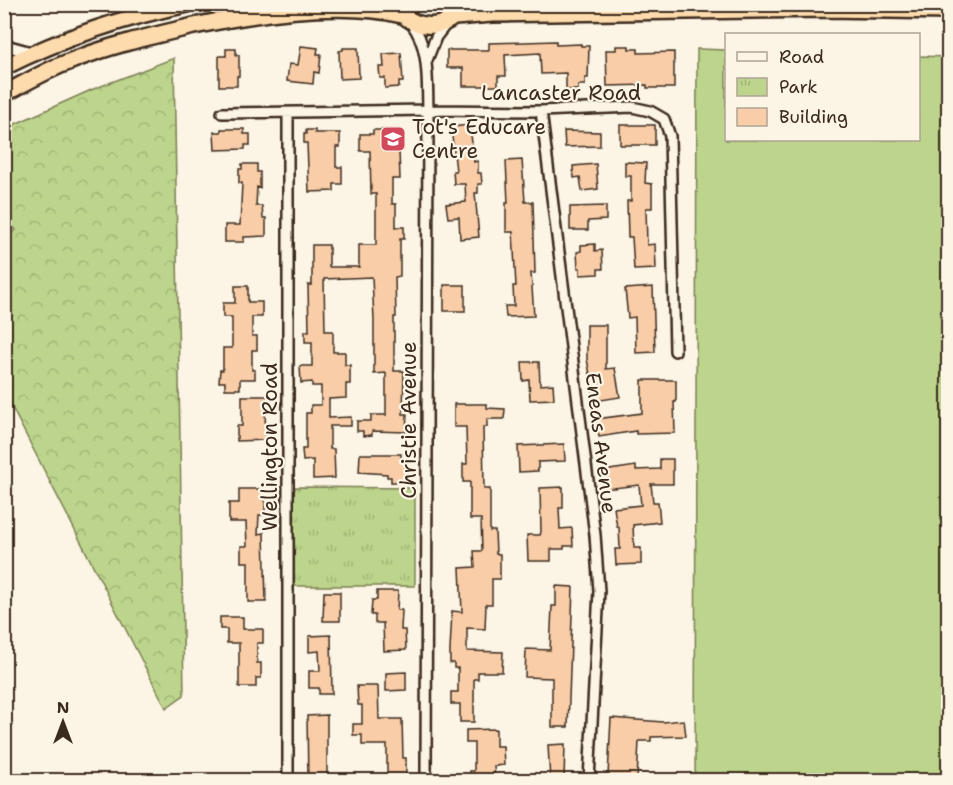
<svg xmlns="http://www.w3.org/2000/svg" width="953" height="785" font-family="'Shantell Sans',sans-serif">
	<style>
		.forest { fill: url(#forest-crowns); stroke: #7c7f54; stroke-width: 1.5 }
		.park { fill: url(#park-tufts); stroke: #7c7f54; stroke-width: 1.5 }
		.garden { fill: #bcd48b; stroke: #7c7f54; stroke-width: 1.5 }
		.building { fill: #f9cda8; stroke: #3b2a1e; stroke-width: 1.5 }
		.lines { fill: none; stroke-linecap: round; stroke-linejoin: round }
		.minor-casing { stroke: #3b2a1e; stroke-width: 14 }
		.tertiary-casing { stroke: #3b2a1e; stroke-width: 15 }
		.trunk-casing { stroke: #3b2a1e; stroke-width: 20 }
		.minor { stroke: #fcf5e5; stroke-width: 9 }
		.tertiary { stroke: #fcf5e5; stroke-width: 10 }
		.trunk { stroke: #fedbac; stroke-width: 15 }
		.labels { text-anchor: middle; dominant-baseline: central; stroke-width: 4.5; stroke-linejoin: round; paint-order: stroke }
		.street-label { font-size: 21px; fill: #3b2a1e; stroke: #fcf5e5 }
		.poi-label { font-size: 21px; fill: #3b2a1e; stroke: #fcf5e5; text-anchor: start }
	</style>
	<defs>
		<pattern id="forest-crowns" width="20" height="18" patternUnits="userSpaceOnUse" patternTransform="scale(1.5)"><rect width="20" height="18" fill="#bcd48b"/><path d="M2 6a3 3 0 1 1 6 0M12 15a3 3 0 1 1 6 0" fill="none" stroke="#a2b678"/></pattern>
		<pattern id="park-tufts" width="24" height="20" patternUnits="userSpaceOnUse" patternTransform="scale(1.5)"><rect width="24" height="20" fill="#bcd48b"/><path d="M3 7l-1-3M5 7V3M7 7l1-3M15 17l-1-3M17 17v-4M19 17l1-3" fill="none" stroke="#a2b678"/></pattern>
	</defs>
	<rect width="100%" height="100%" fill="#fcf5e5"/>
	<filter id="ink" filterUnits="userSpaceOnUse"><feTurbulence type="fractalNoise" baseFrequency=".0167" numOctaves="2"/><feDisplacementMap in="SourceGraphic" scale="12" xChannelSelector="R" yChannelSelector="G"/><feConvolveMatrix kernelMatrix="1 2 1 2 8 2 1 2 1" color-interpolation-filters="sRGB"/></filter>
	<g filter="url(#ink)">
		<path class="forest" d="M174 58 184 695 166 708 5 394V239L16 230 5 218 4 129 91 90Z"/>
		<path class="park" d="M292 487 415 488V586H292Z"/>
		<path class="garden" d="M697 49 726 50V140H918L919 56 948 57V780H695Z"/>
		<path class="building" d="M556 41V45L581 44V46H589L588 78H585V85H578V90H566V73L541 74 540 53 505 55 506 76H498V86H463V68H447V50H489V43Z
			M301 46 318 48 317 54H321L319 73 314 72 313 84 287 81 289 64 298 65Z
			M616 46H629V49H638V53L674 52V88H647V85L607 86 606 50H616Z
			M343 48H358L359 78 340 79 339 51 343 50Z
			M226 49H236V55H239V76H237V86H219V56H226Z
			M401 53 403 82H399V87L385 88V78H380L379 67H384L383 54Z
			M470 125 474 162 478 161V173H481L482 184H478V193H475L479 237 460 239 459 217 448 218 446 204 466 202 465 184H454L453 171H456L451 127Z
			M620 125H655V145H620Z
			M221 129H244V134H250V145H245V149L215 150 214 132H221Z
			M306 130H315V133H340V147H336V167H342V184H334V191L309 192 307 143H304V134H306Z
			M373 130H399V133H403V150H399L400 179H392V204H396V227H404V239H400V276L395 277 396 317H394V371H404L403 414H407L406 432 372 431V435L363 436V431H357V421H371V415H386V373L374 374V320L372 277 324 279 325 331H333V352H345V365H350V384H346V398L329 399V418L351 417V426H330V449H334L335 478 313 479V460L303 461 302 449H306V413H311V405H321V386H312V382L301 383 300 366H312V342H305V331H309L308 285H312V245H329V267H359V245H376V194H371L370 151H360V134H373Z
			M564 131 600 132V146L565 147Z
			M522 160 525 202H533L535 273H531L534 316 506 317 505 306H514L513 286H516L513 232H506V203H508L506 161Z
			M625 162 646 163 645 183 652 184V208H646L647 245 655 244 656 269 634 270 632 237H628L627 201H631V176H625Z
			M242 164H257V172H260V188L257 187 256 206H262L263 218H266V236L244 237V242H225V225H240L242 183H239V169H242Z
			M596 164 598 189 582 191 580 177 574 178 573 166Z
			M606 206V220L588 221V230H570V207Z
			M595 244V251L602 250 603 269H598V274L580 275V268H578L577 252 581 251V245Z
			M444 285H465V311H444Z
			M235 286H248V302H262V317H252V336H257V350H252V370H255V379H240V389H225V382H219L220 370H223V348H232V317H223V303H235Z
			M653 287 655 352 636 353 635 317 628 318 625 289Z
			M587 325H606V369L615 368 620 397 595 401 587 359Z
			M522 362H539L540 385 553 384 554 399 530 400 529 380 523 381Z
			M642 380H676V402H674L675 433 636 434V431L599 437 596 419 642 413Z
			M242 396H268V411H265L266 440 237 441V426H242Z
			M454 404H487V408L505 409 504 419H487V427H483L484 489H490V531H495L496 554H500V579H492V604H486L485 629 467 628V651L503 652 502 672H478V679H474V722H460V704H451V692H458V668H454V663H450V650L452 611 462 612 460 568 475 567 474 551H482L481 519H470V482H463V464H467L466 427H454Z
			M564 444 565 461 538 462V471L519 472 518 446Z
			M360 454H401V461H405V482H391V477H387V474L359 472Z
			M660 459H673V484H651L653 502H658L660 522 633 525 634 548H641V564L616 565 615 549H620L619 527H617L614 508 641 505 639 485 605 489 603 471 636 466V470L660 469Z
			M563 487V508H559L560 529 572 528 573 546H564V549H551V561H528L527 535H540L541 532 540 488Z
			M239 489H263V499H265V515H259L258 534 264 533 266 602H248V562H241V546H247L246 522H229V503H239Z
			M556 586 573 587 568 727H552V678L525 677 526 649 550 650 552 606H556Z
			M377 591H398L397 610H402L401 630H405L406 650 384 651 383 623H375V615H371L372 600H377Z
			M324 592H340V621H323Z
			M220 617H243V629H263V643H257V663H261V678H256V687H239V643H227V629H220Z
			M331 635 332 694H319V688H309V671H320L319 651 309 652V636Z
			M406 672V690L386 691V673Z
			M357 686H378L379 719H402L403 758H406V780H387V745H362V735H353V724H362V705H358Z
			M327 715V780H308L307 716Z
			M611 718 663 722 684 720 686 736 651 737V741H639L637 780H624V777L608 776Z
			M496 729V746H503L504 765 494 766 495 780H470V771H474V743H466V730Z
			M565 744 564 780H550L548 745Z"/>
		<g class="lines">
			<g class="minor-casing">
				<path id="minor" d="M410 22C430 45 427 81 428 110L426 780
					M427 60 436 37 447 23
					M541 111 595 535 599 591 589 780
					M222 113 428 110 541 111 632 107 650 111 664 119 670 136 675 351
					M288 780V113"/>
			</g>
			<g class="tertiary-casing">
				<path id="tertiary" d="M4 45 33 53"/>
			</g>
			<g class="trunk-casing">
				<path id="trunk" d="M396 7C414 32 449 32 464 4
					M455 17 492 14 826 9 948 11
					M4 67C63 38 124 17 188 4
					M4 94C25 83 45 71 66 63 107 46 151 36 194 26 256 13 340 0 402 15"/>
			</g>
			<use href="#minor" class="minor"/>
			<use href="#tertiary" class="tertiary"/>
			<use href="#trunk" class="trunk"/>
		</g>
	</g>
	<defs>
		<g id="school-square" transform="scale(1.35)"><rect x="-9" y="-9" width="18" height="18" rx="4" fill="#d1495b" stroke="#fcf5e5"/><path d="M0-5L7-2L0 1L-7-2ZM-4 1L0 2.5L4 1V4Q0 6-4 4Z" fill="#fff"/></g>
	</defs>
	<g fill-rule="evenodd">
		<use href="#school-square" x="393" y="139"/>
	</g>
	<g class="labels">
		<g class="street-label">
			<text x="561" y="93">Lancaster Road</text>
			<text transform="translate(409 420) rotate(-90)">Christie Avenue</text>
			<text transform="translate(601 443) rotate(83)">Eneas Avenue</text>
			<text transform="translate(270 447) rotate(-90)">Wellington Road</text>
		</g>
		<g class="poi-label">
			<text x="412" y="127">Tot's Educare<tspan x="412" dy="24">Centre</tspan></text>
		</g>
	</g>
	<rect width="953" height="785" fill="none" stroke="#fcf5e5" stroke-width="24"/>
	<rect x="12" y="12" width="929" height="761" fill="none" stroke="#3b2a1e" stroke-width="2" filter="url(#ink)"/>
	<rect x="725" y="33" width="195" height="108" fill="#fcf5e5" stroke="#afa495" stroke-width="1.5"/>
	<rect x="737" y="52" width="30" height="9" fill="#fcf5e5" stroke="#afa495" stroke-width="1.5"/>
	<text x="779" y="63" font-size="18" fill="#3b2a1e">Road</text>
	<rect x="737" y="78" width="30" height="18" fill="url(#park-tufts)" stroke="#afa495" stroke-width="1.5"/>
	<text x="779" y="93" font-size="18" fill="#3b2a1e">Park</text>
	<rect x="737" y="108" width="30" height="18" fill="#f9cda8" stroke="#afa495" stroke-width="1.5"/>
	<text x="779" y="123" font-size="18" fill="#3b2a1e">Building</text>
	<g transform="translate(63 722)" stroke="#fcf5e5" stroke-width="4.5" paint-order="stroke">
	<path d="M0-4.5L10 22L0 15L-10 22Z" fill="#3b2a1e"/>
	<text y="-9" font-size="16" font-weight="bold" text-anchor="middle" fill="#3b2a1e">N</text>
	</g>
</svg>
